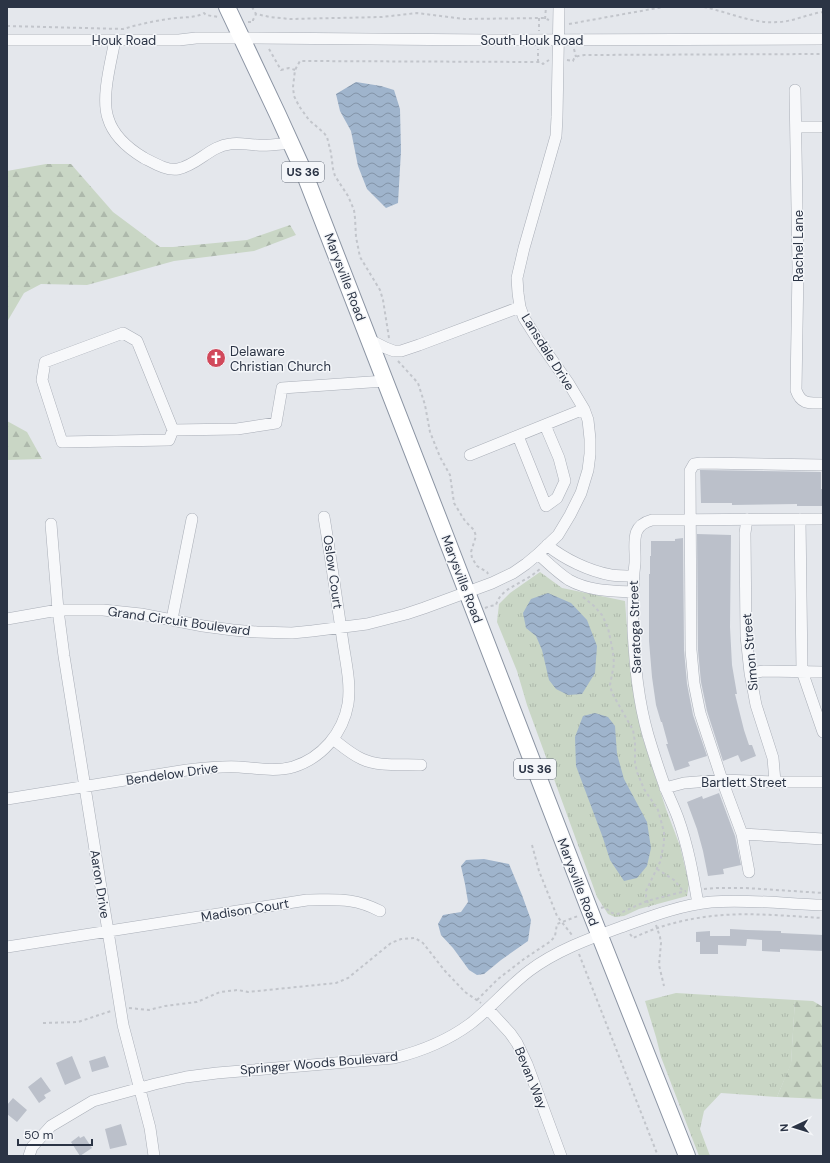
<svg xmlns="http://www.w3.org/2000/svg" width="830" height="1163" font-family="'DM Sans',sans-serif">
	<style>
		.grass { fill: url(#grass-tufts) }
		.forest { fill: url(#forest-firs) }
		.water { fill: url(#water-waves) }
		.building { fill: #bbc0ca }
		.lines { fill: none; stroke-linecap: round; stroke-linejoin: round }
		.minor-casing { stroke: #a9aeb7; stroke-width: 12 }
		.highway-casing { stroke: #8b94a3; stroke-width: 18 }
		.path { stroke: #c2c5cb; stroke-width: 2; stroke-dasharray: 3 3; stroke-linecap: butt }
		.minor { stroke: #f7f8fa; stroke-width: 11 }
		.highway { stroke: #fff; stroke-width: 16 }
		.labels { text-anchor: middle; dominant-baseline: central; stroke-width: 3; stroke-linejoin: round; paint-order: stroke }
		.shield { fill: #f4f6f9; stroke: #676e7b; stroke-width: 1 }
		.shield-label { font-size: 12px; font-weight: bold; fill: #2b3445 }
		.street-label { font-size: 13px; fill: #2b3445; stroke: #f4f6f9 }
		.poi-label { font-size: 13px; fill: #2b3445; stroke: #f4f6f9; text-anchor: start }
	</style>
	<defs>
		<pattern id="grass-tufts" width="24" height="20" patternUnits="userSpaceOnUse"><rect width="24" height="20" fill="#c9d6c5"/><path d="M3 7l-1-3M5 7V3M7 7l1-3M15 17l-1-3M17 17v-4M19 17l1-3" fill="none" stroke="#adb8ab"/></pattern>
		<pattern id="forest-firs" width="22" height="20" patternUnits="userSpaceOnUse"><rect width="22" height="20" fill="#c9d6c5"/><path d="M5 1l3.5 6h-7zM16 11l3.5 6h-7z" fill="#adb8ab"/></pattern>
		<pattern id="water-waves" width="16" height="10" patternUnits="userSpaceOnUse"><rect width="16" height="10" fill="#9fb4cc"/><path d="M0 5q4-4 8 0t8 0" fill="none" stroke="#8293a7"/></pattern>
	</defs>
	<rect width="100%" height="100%" fill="#e4e7ec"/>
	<path class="grass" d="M540 572 562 588 625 601 630 669 642 736 666 809 680 846 689 884 687 896 639 909 624 916 615 917 608 914 597 897 527 705 517 671 497 622 499 604 510 593Z
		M676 993 795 1000 791 1064 777 1097 721 1093 704 1111 700 1129 710 1156H699L661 1057 656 1037 645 1001Z"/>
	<path class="forest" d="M46 164H71L113 212 160 247H173L247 240 290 225 296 235 254 251 174 261 87 285 41 284 24 293 7 322V171Z
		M7 421 27 432 42 459 7 460Z
		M795 1000 813 1001 823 1007V1099L777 1097 791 1063Z"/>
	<path class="water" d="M356 82 381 86 394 90 400 109 401 151 398 203 386 208 367 189 358 166 351 131 340 111 336 94Z
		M548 593 571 603 587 620 597 646 595 673 582 694 568 695 556 689 549 680 542 650 536 636 526 628 523 613 531 599Z
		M595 713 608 717 615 726 617 754 624 779 647 822 651 848 647 866 637 878 624 881 610 860 603 838 576 766 575 737 583 716Z
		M484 859 509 864 522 895 531 920 528 941 501 960 484 974 477 975 469 970 453 948 441 935 438 924 443 915 461 912 468 902 465 884 461 866 466 860Z"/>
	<path class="building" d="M700 470 821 472V489H823V506H797V504L732 505V503H701Z
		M697 534 731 535 730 627 732 665 737 694H735L744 730 749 745H752L756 756 741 762 738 755 723 761 707 711 701 682 698 650Z
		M683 538 684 650 687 684 693 715 707 756 688 762 690 766 675 771 666 744H668L662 722H661L656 705 652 677 649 641V574H650V556H651V541H675V539Z
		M719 793 735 836 741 865 723 869 724 874 708 876 703 851 697 829 687 802 702 796 703 799Z
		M730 929 747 930 781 931V933L823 935V951L780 949V952L762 951V940L747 939 746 946 718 945V954H700V942H696V932L710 931V936H730Z
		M72 1056 81 1078 65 1085 56 1063Z
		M105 1056 109 1067 92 1072 89 1061Z
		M41 1077 51 1091 44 1095 46 1098 39 1103 28 1087Z
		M13 1098 27 1110 17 1122 7 1114V1105Z
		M121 1124 127 1145 110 1149 105 1129Z
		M79 1136 80 1138 84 1136 92 1148 80 1156 71 1142Z"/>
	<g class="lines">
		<g class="minor-casing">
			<path id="minor" d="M7 40H179L196 38H242L489 40 823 39
				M115 40C111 62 101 97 108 118 113 135 129 149 144 158 154 163 167 171 178 169 198 165 210 146 230 144 239 142 248 145 257 145 268 146 279 144 291 143
				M795 90 798 268 796 390C801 405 810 403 823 403
				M796 127H823
				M370 340 386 348 394 351H401L419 345 520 307
				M173 430 169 440 62 442 42 380 45 362 123 333 137 341 173 430 237 429 276 423 282 388 385 381
				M518 436 546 506 557 498 565 481 559 458 545 425
				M470 455 584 409
				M747 519 745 533 746 636 750 673 756 705 773 758 775 782
				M800 519 802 671 823 732
				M51 524 58 610 64 656 123 1025 150 1128 154 1156
				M547 545C564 559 589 571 611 575 619 576 626 576 633 576
				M538 554C548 563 558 573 569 580 589 591 611 591 633 592
				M7 619 58 610H103L141 614 203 626 233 630 257 632 292 633 312 631 367 624 406 614 424 608 492 583 513 573 526 564 538 554 558 535 570 515 581 493 588 470 590 454V439L588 420 584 409 569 384 538 340 524 318 520 307 518 293 517 278 524 248 556 136 557 117 559 7
				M172 619 192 519
				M750 673 764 671 823 672
				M333 739C342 746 351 754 362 759 379 767 402 764 421 765
				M665 788 684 783 722 780 775 782H823
				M7 799 187 770C204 768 221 766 239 767 257 768 275 772 293 767 322 758 343 733 348 704 351 684 346 663 343 643 337 601 331 559 324 517
				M742 834 823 839
				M749 872 742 834 722 780 700 713 694 683 691 650 690 471 694 464 701 463 823 465
				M698 904C693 874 688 846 678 818 674 807 669 797 665 787 659 770 653 752 648 735 638 700 635 665 633 630 633 607 632 585 635 563 636 544 629 526 652 520L823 519
				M7 947 307 900C336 900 353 897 380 911
				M488 1009 510 1033 517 1043 527 1064 561 1156
				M29 1156 32 1147 51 1126 93 1101 155 1084 186 1077 217 1073 394 1058C422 1051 447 1041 470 1024 491 1008 508 987 529 971 557 950 591 938 624 926 652 916 681 905 711 902 748 899 786 904 823 905"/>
		</g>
		<g class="highway-casing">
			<path id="highway" d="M227 7 278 115 303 170 443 530 590 911 687 1156"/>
		</g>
		<path class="path" d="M252 7 256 14 270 17 290 19 382 17 417 13 464 19 544 18 549 20
			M704 7C728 12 753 24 777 22 793 22 807 14 823 12
			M539 18V31
			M545 19 546 7
			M248 22H253V20L256 14
			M569 24 663 7
			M7 26 123 29C140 24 158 20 176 18 186 17 195 18 204 13L206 15 218 17
			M269 49 281 70 289 68 295 70
			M574 49 576 57
			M567 60 573 61C574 56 579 56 584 55L823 54
			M538 62V49
			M389 338 383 300 380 290 360 257 356 237 355 218 354 210 348 196 335 176 333 169 331 153 327 137 324 133 309 120 299 106 294 96 293 87 295 70 300 61 538 62H541L543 64 549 60
			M398 361 418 383 425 405 430 432 440 457 450 475 454 503 465 521 474 530 476 536 471 552 472 558 477 566 487 572 488 574
			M583 597 594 606 602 615 608 628 613 652 614 664 610 685 612 693 633 730 635 742V763L637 772 644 789 658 810 664 832V843L660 862 646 891V897L649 907
			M485 608 490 606 496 605C500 591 513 587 524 580 530 577 535 573 540 569
			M532 845 539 871 557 916 572 935
			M657 869 674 880 683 891
			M704 889 717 888H746L823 893
			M601 908 604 907 612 913 618 914 647 901 686 891
			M656 925 660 937 661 943 659 965 664 986
			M630 934 633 938C658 926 685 919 712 916 748 912 787 916 823 918
			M579 954 658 1156
			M477 1000 498 979 524 959 551 941 555 936 557 924 578 916
			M129 1008 149 1010 165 1006 197 1002 220 992 238 990 248 992 336 983 348 978 391 943 401 939 415 938 423 943 445 971 465 992 481 1003
			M43 1023 78 1022 111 1011"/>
		<use href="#minor" class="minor"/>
		<use href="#highway" class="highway"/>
	</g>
	<defs>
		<g id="church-disc" transform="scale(1)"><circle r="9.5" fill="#d1495b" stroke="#f4f6f9"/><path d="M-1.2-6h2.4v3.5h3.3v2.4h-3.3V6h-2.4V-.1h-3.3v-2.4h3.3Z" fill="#fff"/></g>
	</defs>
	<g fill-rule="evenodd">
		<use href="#church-disc" x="216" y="358"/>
	</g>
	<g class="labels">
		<g class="shield">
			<rect x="282" y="162" width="42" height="20" rx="3"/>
			<rect x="514" y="759" width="42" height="20" rx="3"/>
		</g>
		<g class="shield-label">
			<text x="303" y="172">US 36</text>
			<text x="535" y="769">US 36</text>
		</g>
		<g class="street-label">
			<text x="124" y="40">Houk Road</text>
			<text x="532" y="40">South Houk Road</text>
			<text transform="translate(798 246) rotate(-90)">Rachel Lane</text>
			<text transform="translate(345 277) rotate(69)">Marysville Road</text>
			<text transform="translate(548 352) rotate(58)">Lansdale Drive</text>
			<text transform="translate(333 572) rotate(82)">Oslow Court</text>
			<text transform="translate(462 579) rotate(69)">Marysville Road</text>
			<text transform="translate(179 621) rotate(8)">Grand Circuit Boulevard</text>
			<text transform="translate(635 627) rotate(-92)">Saratoga Street</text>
			<text transform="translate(750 652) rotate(-95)">Simon Street</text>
			<text transform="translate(172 774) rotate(-8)">Bendelow Drive</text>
			<text x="744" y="782">Bartlett Street</text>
			<text transform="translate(578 882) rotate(69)">Marysville Road</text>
			<text transform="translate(100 884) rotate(81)">Aaron Drive</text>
			<text transform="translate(245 910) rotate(-9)">Madison Court</text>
			<text transform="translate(319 1063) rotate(-5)">Springer Woods Boulevard</text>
			<text transform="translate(531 1078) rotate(68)">Bevan Way</text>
		</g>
		<g class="poi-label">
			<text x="230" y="351">Delaware<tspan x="230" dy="15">Christian Church</tspan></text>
		</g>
	</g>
	<rect width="830" height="1163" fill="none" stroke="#2b3445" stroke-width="16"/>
	<g transform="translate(794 1127) rotate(266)" stroke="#f4f6f9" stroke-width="3" paint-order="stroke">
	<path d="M0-3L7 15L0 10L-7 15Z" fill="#2b3445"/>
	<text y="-6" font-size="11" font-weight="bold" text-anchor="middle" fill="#2b3445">N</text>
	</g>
	<path d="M18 1139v6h74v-6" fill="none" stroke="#2b3445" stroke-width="2"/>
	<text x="24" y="1139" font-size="12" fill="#2b3445" stroke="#f4f6f9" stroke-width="3" paint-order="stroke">50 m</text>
</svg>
